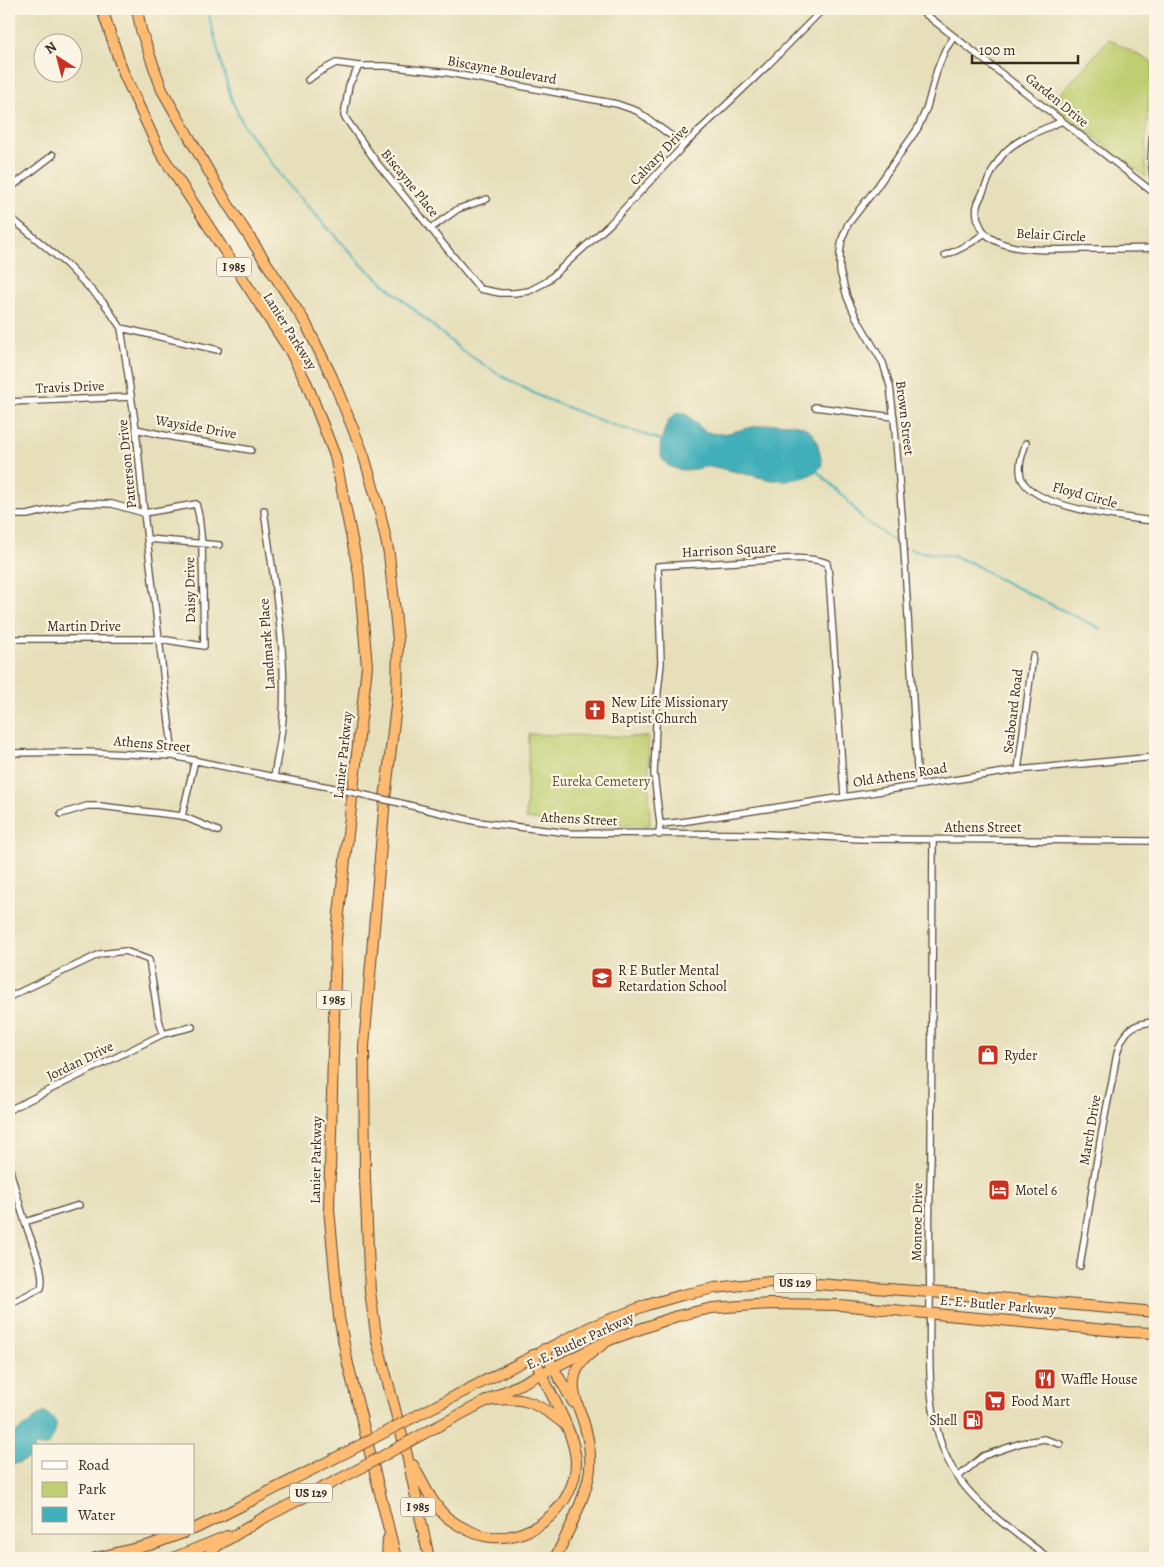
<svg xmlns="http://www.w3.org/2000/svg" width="1164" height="1567" font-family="Alegreya,serif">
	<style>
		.green { fill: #bece70; stroke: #7c7c47 }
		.water { fill: #3fafba; stroke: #3d6c6c }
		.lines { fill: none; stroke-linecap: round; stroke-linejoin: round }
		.stream { stroke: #3fafba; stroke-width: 2 }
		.minor-casing { stroke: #554535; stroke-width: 8 }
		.trunk-casing { stroke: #554535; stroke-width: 12 }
		.motorway-casing { stroke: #554535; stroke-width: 12 }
		.minor { stroke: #fff; stroke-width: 5.5 }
		.trunk { stroke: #febb71; stroke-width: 10 }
		.motorway { stroke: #febb71; stroke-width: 10 }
		.minor-bridge-casing { stroke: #554535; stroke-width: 8; stroke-linecap: butt }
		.trunk-bridge-casing { stroke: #554535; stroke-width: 12; stroke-linecap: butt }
		.minor-bridge { stroke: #fff; stroke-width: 5.5 }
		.trunk-bridge { stroke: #febb71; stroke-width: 10 }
		.labels { text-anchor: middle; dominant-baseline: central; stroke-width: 4.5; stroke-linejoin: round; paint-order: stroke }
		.shield { fill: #fcf5e5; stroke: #75675a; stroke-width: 1 }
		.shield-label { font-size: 12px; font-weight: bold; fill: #3b2a1e }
		.street-label { font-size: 14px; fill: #3b2a1e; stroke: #fcf5e5 }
		.poi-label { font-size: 14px; fill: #3b2a1e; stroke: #fcf5e5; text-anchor: start }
		.park-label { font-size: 14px; fill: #5c5332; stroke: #fcf5e5 }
	</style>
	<rect width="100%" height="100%" fill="#fcf5e5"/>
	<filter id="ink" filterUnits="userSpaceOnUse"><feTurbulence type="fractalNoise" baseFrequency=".02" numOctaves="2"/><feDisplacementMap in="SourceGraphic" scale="10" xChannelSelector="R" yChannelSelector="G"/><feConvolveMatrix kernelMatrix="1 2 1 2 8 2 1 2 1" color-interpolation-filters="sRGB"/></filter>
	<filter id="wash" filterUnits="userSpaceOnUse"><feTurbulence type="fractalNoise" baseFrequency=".0096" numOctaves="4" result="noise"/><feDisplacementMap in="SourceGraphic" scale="20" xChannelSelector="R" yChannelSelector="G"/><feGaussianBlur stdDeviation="1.12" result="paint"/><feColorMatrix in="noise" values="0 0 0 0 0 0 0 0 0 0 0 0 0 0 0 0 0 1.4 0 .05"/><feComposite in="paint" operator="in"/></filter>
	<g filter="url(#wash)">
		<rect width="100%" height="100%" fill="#e6dfba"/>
		<path class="green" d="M1109 39 1153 63C1149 101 1144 139 1146 177L1051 104Z
			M529 734 648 737 650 825H573L526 819Z"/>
		<path class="water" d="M680 412C693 415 698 431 711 433 726 436 738 430 752 427 770 424 803 418 814 436 819 445 820 455 822 465 810 481 790 480 772 480 753 476 734 471 715 467 704 465 695 471 684 470 662 468 656 455 663 435 666 425 669 416 680 412Z
			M42 1413H47L56 1422C56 1433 54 1438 47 1446H34V1456L18 1463 9 1464V1438Z"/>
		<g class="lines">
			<path class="stream" d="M207 9 231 98 244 126 289 186 361 264 460 349 498 374 541 397 607 423 661 440
				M817 471 844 497 865 521 898 543
				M910 549 920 552 952 556 972 563 999 579 1101 629"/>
		</g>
	</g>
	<g filter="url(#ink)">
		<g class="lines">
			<g class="minor-casing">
				<path id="minor" d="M919 9 1154 193
					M359 66 349 85 344 116 377 163 480 289 500 293H514L529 291 546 282 610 224 684 145 766 67 823 9
					M308 80 319 72 336 63 359 66H385L449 73 617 104 637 111 684 145
					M1062 121C1043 130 1020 137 1005 152 995 163 989 178 983 192 981 197 978 201 977 206 976 212 977 219 980 225 992 255 1055 250 1082 249 1107 249 1131 249 1155 248
					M9 189 53 155
					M1155 195 1151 160 1155 95
					M9 216 66 264 104 303 121 328 136 429 144 513 173 756
					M430 229 458 209 487 199
					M945 255C960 250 973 242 985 233
					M121 328 218 350
					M9 402 131 397
					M815 407 894 417
					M136 429 177 438 251 450
					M1026 443C1022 455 1018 465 1021 477 1030 508 1127 518 1155 521
					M264 510C273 578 287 647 283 716 282 736 277 757 274 777
					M9 515H27L81 503 112 504 144 513 196 504 199 516 202 544 204 646 160 639H9
					M148 539 219 545
					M9 753 84 752 173 756 274 777 329 787
					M1018 770 1033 656
					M918 785 902 516 895 429 890 386 883 363 856 317 847 297 840 271V253L842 239 848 224 877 187 918 128 927 107 937 70 945 50 954 37
					M400 803 478 822 569 833 767 834 862 839 1155 841
					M61 814 87 806H100L182 816 218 831
					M182 816 195 760
					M660 824 654 774 657 700 661 663 658 566C690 564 722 563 754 561 775 560 807 555 827 563L829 576 844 796
					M659 835 660 824 681 822 1018 770 1155 757
					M933 840 931 1155C929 1202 929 1249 930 1296 930 1350 924 1420 952 1468 972 1503 1017 1535 1049 1558
					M9 997 100 954 125 951 149 960 158 1016 163 1034
					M9 1110 163 1034 192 1027
					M9 1166C14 1184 19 1203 25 1222 30 1239 46 1271 41 1288L9 1304
					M25 1222 79 1205
					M1080 1266C1090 1204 1098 1143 1112 1082 1115 1067 1116 1047 1125 1035 1132 1024 1144 1023 1155 1022
					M958 1477 983 1456 1021 1443 1044 1439 1060 1444"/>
			</g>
			<g class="trunk-casing">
				<path id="trunk" d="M544 1349 553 1367
					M533 1355 541 1373
					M416 1416 590 1327 647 1305 682 1295 715 1288 770 1282 803 1283 930 1292 1155 1312
					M423 1434 486 1401 609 1340 677 1316 712 1308 770 1304 839 1305 1128 1332 1155 1333
					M258 1521 357 1470
					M194 1529 229 1512 347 1452
					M95 1558 150 1545 183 1533
					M173 1558 227 1536"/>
			</g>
			<g class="motorway-casing">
				<path id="motorway" d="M102 9 123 72 160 152 290 351 307 384 335 456 359 574 367 666 336 940 329 1209 339 1317 347 1360 396 1558
					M137 9 141 30 162 90 227 203 305 322 332 377 364 456 379 508 389 554 398 641 397 697 385 799 364 1046 365 1179 370 1292 377 1341 407 1455 429 1558
					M553 1367 573 1402
					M486 1401C522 1396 535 1401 563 1423
					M413 1465C422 1481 434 1508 449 1519 460 1527 477 1536 491 1537 533 1541 576 1505 576 1462 575 1434 553 1399 541 1373
					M124 1552 127 1558
					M206 1558 217 1546 265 1517
					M387 1558 388 1539
					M555 1558C567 1535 587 1494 590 1469 591 1455 589 1441 585 1427 580 1408 567 1388 578 1368 584 1356 598 1348 609 1340"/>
			</g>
			<use href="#minor" class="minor"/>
			<use href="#trunk" class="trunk"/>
			<use href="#motorway" class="motorway"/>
			<g class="minor-bridge-casing">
				<path id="minor-bridge" d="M329 787 400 803"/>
			</g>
			<g class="trunk-bridge-casing">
				<path id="trunk-bridge" d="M347 1452 416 1416
					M357 1470 423 1434"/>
			</g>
			<use href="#minor-bridge" class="minor-bridge"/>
			<use href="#trunk-bridge" class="trunk-bridge"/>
		</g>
	</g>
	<defs>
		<g id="church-square" transform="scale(1.125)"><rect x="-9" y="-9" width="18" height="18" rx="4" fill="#c8321e" stroke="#fcf5e5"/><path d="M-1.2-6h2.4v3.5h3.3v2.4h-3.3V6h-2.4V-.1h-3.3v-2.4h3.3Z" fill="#fff"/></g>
		<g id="school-square" transform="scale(1.125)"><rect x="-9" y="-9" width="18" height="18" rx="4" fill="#c8321e" stroke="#fcf5e5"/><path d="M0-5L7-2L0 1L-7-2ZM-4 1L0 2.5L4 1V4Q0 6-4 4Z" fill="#fff"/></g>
		<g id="shop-square" transform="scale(1.125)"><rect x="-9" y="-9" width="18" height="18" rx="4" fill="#c8321e" stroke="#fcf5e5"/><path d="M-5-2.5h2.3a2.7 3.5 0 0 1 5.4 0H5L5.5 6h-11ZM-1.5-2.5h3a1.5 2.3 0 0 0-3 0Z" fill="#fff"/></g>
		<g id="hotel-square" transform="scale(1.125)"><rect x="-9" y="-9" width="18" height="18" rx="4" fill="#c8321e" stroke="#fcf5e5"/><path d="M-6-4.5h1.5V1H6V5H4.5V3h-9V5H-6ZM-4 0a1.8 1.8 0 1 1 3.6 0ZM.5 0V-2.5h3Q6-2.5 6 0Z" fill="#fff"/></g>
		<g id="restaurant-square" transform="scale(1.125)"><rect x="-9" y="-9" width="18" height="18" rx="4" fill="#c8321e" stroke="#fcf5e5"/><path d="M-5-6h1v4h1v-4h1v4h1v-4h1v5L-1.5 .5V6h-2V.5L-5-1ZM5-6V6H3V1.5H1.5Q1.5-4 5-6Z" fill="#fff"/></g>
		<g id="supermarket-square" transform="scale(1.125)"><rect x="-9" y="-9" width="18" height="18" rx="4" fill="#c8321e" stroke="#fcf5e5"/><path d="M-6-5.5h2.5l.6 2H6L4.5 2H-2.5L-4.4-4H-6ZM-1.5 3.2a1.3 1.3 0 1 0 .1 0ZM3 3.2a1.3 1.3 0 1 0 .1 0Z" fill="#fff"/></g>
		<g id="fuel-square" transform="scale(1.125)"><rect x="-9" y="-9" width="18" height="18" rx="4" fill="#c8321e" stroke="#fcf5e5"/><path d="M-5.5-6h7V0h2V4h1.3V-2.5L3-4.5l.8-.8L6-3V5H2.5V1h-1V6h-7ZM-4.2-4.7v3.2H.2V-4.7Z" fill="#fff"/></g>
	</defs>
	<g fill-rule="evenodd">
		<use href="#church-square" x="595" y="710"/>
		<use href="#school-square" x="602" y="978"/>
		<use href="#shop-square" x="988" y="1055"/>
		<use href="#hotel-square" x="999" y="1190"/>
		<use href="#restaurant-square" x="1045" y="1379"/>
		<use href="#supermarket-square" x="995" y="1401"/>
		<use href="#fuel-square" x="973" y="1420"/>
	</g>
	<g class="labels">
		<g class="shield">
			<rect x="216.5" y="257.5" width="35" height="19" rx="4"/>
			<rect x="316.5" y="990.5" width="35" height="19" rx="4"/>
			<rect x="774" y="1273.5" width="42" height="19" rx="4"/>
			<rect x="290" y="1483.5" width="42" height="19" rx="4"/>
			<rect x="400.5" y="1497.5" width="35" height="19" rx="4"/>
		</g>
		<g class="shield-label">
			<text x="234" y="267">I 985</text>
			<text x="334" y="1000">I 985</text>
			<text x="795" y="1283">US 129</text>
			<text x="311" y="1493">US 129</text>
			<text x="418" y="1507">I 985</text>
		</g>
		<g class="street-label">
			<text transform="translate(502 70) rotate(10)">Biscayne Boulevard</text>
			<text transform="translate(1057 100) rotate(39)">Garden Drive</text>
			<text transform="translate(659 155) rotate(-46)">Calvary Drive</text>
			<text transform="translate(410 183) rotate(51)">Biscayne Place</text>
			<text transform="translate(1051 235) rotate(3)">Belair Circle</text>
			<text transform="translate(290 331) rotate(58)">Lanier Parkway</text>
			<text transform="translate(70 387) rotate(-2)">Travis Drive</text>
			<text transform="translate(905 418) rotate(83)">Brown Street</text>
			<text transform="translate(196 427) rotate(10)">Wayside Drive</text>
			<text transform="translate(127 464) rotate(-96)">Patterson Drive</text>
			<text transform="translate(1085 495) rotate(15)">Floyd Circle</text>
			<text transform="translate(729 550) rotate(-3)">Harrison Square</text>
			<text transform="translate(190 590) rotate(-91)">Daisy Drive</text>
			<text x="84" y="626">Martin Drive</text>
			<text transform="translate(267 644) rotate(-94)">Landmark Place</text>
			<text transform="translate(1013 711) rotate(-83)">Seaboard Road</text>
			<text transform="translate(152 744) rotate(5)">Athens Street</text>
			<text transform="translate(343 755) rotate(-84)">Lanier Parkway</text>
			<text transform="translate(900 775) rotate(-9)">Old Athens Road</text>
			<text transform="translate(579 819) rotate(3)">Athens Street</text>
			<text x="983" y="827">Athens Street</text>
			<text transform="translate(80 1061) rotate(-26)">Jordan Drive</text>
			<text transform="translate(1090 1130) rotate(-80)">March Drive</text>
			<text transform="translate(316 1160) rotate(-89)">Lanier Parkway</text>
			<text transform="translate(917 1222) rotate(-89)">Monroe Drive</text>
			<text transform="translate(998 1305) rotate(5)">E. E. Butler Parkway</text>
			<text transform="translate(580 1341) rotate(-25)">E. E. Butler Parkway</text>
		</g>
		<g class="poi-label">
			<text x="611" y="702">New Life Missionary<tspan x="611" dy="16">Baptist Church</tspan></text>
			<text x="618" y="970">R E Butler Mental<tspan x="618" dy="16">Retardation School</tspan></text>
			<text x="1004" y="1055">Ryder</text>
			<text x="1015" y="1190">Motel 6</text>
			<text x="1061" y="1379">Waffle House</text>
			<text x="1011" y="1401">Food Mart</text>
			<text x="957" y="1420" text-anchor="end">Shell</text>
		</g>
		<g class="park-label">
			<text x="601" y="781">Eureka Cemetery</text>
		</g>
	</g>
	<rect width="1164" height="1567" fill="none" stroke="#fcf5e5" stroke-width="30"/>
	<rect x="32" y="1444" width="162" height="90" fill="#fcf5e5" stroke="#afa495"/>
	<rect x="42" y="1461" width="25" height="8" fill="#ffffff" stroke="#afa495"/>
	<text x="78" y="1470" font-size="15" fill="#3b2a1e">Road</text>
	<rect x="42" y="1482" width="25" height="15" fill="#bece70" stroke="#afa495"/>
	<text x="78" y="1494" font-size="15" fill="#3b2a1e">Park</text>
	<rect x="42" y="1507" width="25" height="15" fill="#3fafba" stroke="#afa495"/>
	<text x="78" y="1520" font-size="15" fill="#3b2a1e">Water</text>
	<g transform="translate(58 58) rotate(324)"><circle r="24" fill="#fcf5e5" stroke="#afa495"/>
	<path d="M0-4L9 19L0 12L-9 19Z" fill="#c8321e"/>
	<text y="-8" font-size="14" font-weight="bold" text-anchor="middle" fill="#3b2a1e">N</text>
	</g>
	<path d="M972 55v8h106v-8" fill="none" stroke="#3b2a1e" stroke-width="2.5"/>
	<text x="979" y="55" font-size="15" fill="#3b2a1e" stroke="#fcf5e5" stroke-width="4" paint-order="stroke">100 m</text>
</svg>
